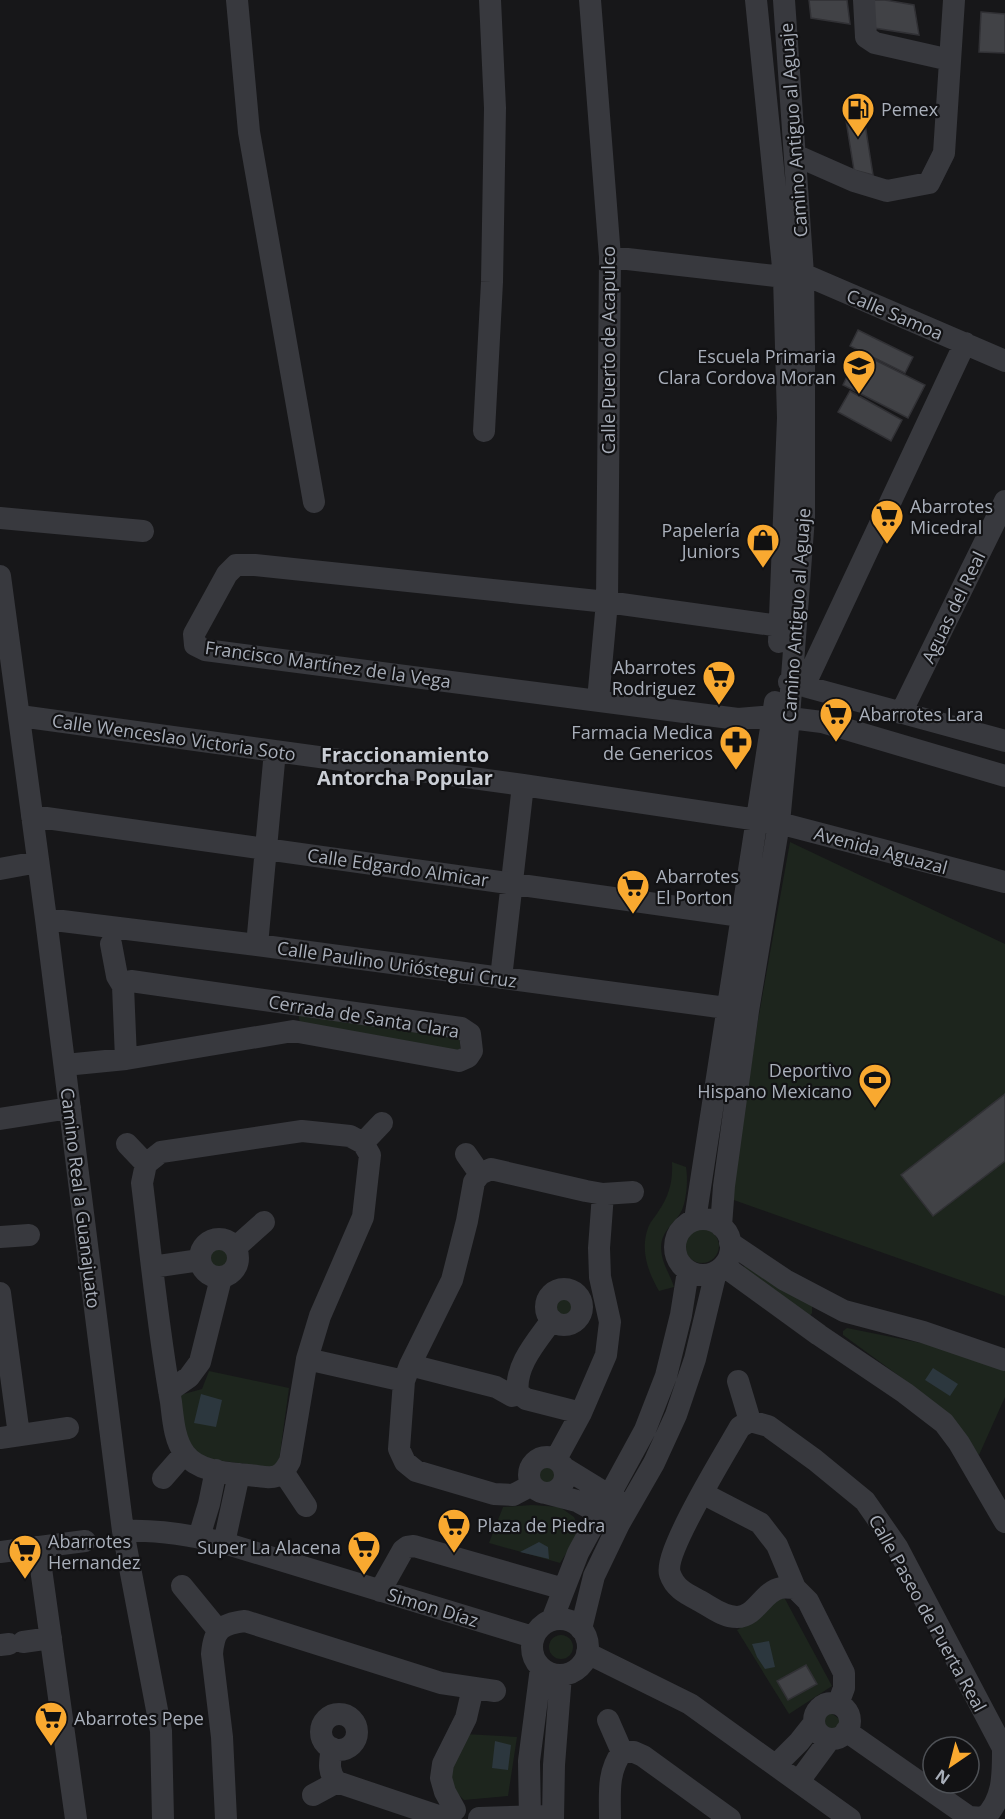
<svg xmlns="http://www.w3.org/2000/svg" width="1005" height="1819" font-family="'Open Sans',sans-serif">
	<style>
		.green { fill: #1d251d }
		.water { fill: #2c373e }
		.building { fill: #414246; stroke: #313135; stroke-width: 1.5 }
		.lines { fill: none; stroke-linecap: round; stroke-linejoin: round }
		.minor { stroke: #38393e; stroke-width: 22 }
		.labels { text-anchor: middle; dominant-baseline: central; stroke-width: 4.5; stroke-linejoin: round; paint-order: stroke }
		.poi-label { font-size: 18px; fill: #a9afba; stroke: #121214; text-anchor: start }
		.street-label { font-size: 18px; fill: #a9afba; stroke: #121214 }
		.neighbourhood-label { font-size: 20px; font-weight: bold; fill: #caced5; stroke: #121214 }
	</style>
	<rect width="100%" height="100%" fill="#171719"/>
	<path class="green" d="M790 842 1005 944V1296L731 1199 758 1020Z
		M298 1011 459 1033 461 1055 300 1024Z
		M672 1162 686 1167C688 1179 687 1198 682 1210 674 1226 657 1232 662 1256 664 1266 671 1277 674 1287L659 1291C648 1272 640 1250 648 1228 650 1222 655 1217 658 1212 669 1196 673 1182 672 1162Z
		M685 1246a17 17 0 1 1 34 0a17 17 0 1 1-34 0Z
		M207 1259a11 11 0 1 1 22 0a11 11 0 1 1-22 0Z
		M747 1263 812 1306V1313L809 1317 742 1269Z
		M555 1308a9 9 0 1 1 18 0a9 9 0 1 1-18 0Z
		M847 1328 941 1347 1005 1369V1397L979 1455 906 1381 843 1335V1331Z
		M209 1371 289 1388 278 1468 191 1457 173 1397 202 1389Z
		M546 1462 559 1475 557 1483 551 1487 534 1478 538 1466Z
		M532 1505 560 1507 574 1517 580 1532 560 1563 489 1543 503 1507Z
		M774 1598 785 1599 832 1686 789 1714 737 1630 760 1616Z
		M549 1647a12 12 0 1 1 24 0a12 12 0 1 1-24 0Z
		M831 1713 838 1718H843L836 1729 828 1730 823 1727 822 1718 826 1714Z
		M465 1734 517 1737 508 1796 464 1800 455 1791 449 1766Z"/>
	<path class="water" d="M933 1368 958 1384 950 1396 925 1380Z
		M201 1394 222 1400 216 1427 194 1423Z
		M539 1542 548 1547 549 1559 520 1552Z
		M769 1641 775 1667 765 1669 757 1657 752 1644Z
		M495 1741 511 1745 508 1770 492 1768Z"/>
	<path class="building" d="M809 0H847L850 24 811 18Z
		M870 0H885L914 5 919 35 874 28Z
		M981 12 1005 14V53L979 52Z
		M843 102 862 105 873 175 854 170Z
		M858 330 913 357 905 373 850 346Z
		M859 352 925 385 908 418 843 385Z
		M850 391 902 420 891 441 838 412Z
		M1005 1094V1161L933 1216 901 1175Z
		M806 1665 817 1684 788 1700 777 1681Z"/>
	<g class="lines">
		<path class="minor" d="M237 0 249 132 314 502
			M590 0 610 257 607 602 598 700
			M756 0 784 277 788 418 779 642
			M864 0 866 37 875 43 950 60
			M795 155 854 181 887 191 929 183 944 153 954 0
			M610 257 784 277 803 274 1005 361
			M484 431 492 282 495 108 490 0
			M0 518 143 531
			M0 576 46 919 123 1531 161 1731 163 1819
			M780 626 607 602 255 565H236L227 574 194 634 195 645 205 650 738 719 774 716 822 722 1005 776
			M789 682 1005 741
			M804 686 965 343
			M901 713 1005 501
			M20 716 523 785 779 823 1005 882
			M32 816 755 918
			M0 869 38 862
			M46 919 257 945 741 1010
			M111 944 117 976 123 986
			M257 945 275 751
			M501 978 523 785
			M123 986 126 1059
			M65 1065 126 1059 293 1031 459 1061 468 1057 472 1051 470 1034 461 1028 131 981 123 986
			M0 1119 70 1108
			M302 1131 350 1136 363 1143 370 1155 363 1217 320 1316 307 1359 290 1461C279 1483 270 1477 248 1475 228 1473 198 1472 185 1454 174 1440 173 1418 171 1402 158 1329 151 1256 142 1183L146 1164 161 1152Z
			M363 1143 382 1123
			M127 1144 146 1164
			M466 1154 480 1174
			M675 1247a28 28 0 1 1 56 0a28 28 0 1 1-56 0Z
			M695 1220 775 702
			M721 1226 724 1186 748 1011 779 823 789 717 804 517V350L803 274 784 0
			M0 1237 29 1235
			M200 1258a19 19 0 1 1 38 0a19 19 0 1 1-38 0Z
			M730 1243 785 1280 844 1311 923 1332 1005 1360
			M235 1248 264 1222
			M724 1266 819 1335 905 1393 944 1423 959 1443 1005 1522
			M152 1267 200 1260
			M546 1307a18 18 0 1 1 36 0a18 18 0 1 1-36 0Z
			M0 1293 19 1435
			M307 1359 404 1381
			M410 1365 496 1387 512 1396
			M738 1381 750 1421
			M169 1391 189 1377 200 1362 221 1278
			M518 1393C514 1366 537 1341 552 1320
			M518 1393 526 1399 581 1413
			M0 1438 68 1428
			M529 1475a18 18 0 1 1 36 0a18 18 0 1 1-36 0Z
			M556 1459 581 1413 606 1355 610 1322 600 1277 599 1248 603 1194
			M563 1467 620 1502
			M284 1473 306 1506
			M163 1478 184 1454
			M532 1485 513 1495 494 1494 416 1471 405 1462 399 1449 404 1381 410 1365 452 1280 467 1221 474 1182 480 1174 491 1169 586 1191 603 1194 633 1192
			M546 1493 577 1501 610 1519
			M702 1493 760 1523 777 1545 795 1588
			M123 1531C157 1529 191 1535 224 1543L533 1637
			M199 1537 209 1504 216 1470
			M224 1543 239 1474
			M38 1547 76 1819
			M0 1552 85 1541
			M182 1586 218 1630
			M380 1591 403 1550 407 1547 414 1546 564 1589
			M532 1647a28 28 0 1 1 56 0a28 28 0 1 1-56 0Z
			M552 1620 578 1553 645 1430 666 1376 681 1315 688 1271
			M581 1629 594 1576 619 1524 654 1463 676 1415 695 1359 716 1272
			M23 1642 51 1638
			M0 1645 9 1644
			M587 1653 690 1704 850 1819
			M814 1721a18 18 0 1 1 36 0a18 18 0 1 1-36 0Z
			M838 1704 844 1688V1673L808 1601 795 1588C791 1588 785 1587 781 1588 763 1591 756 1617 737 1617 723 1617 711 1607 700 1601 687 1594 675 1589 670 1574 663 1553 727 1450 740 1427L750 1421 768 1426 815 1460 865 1501 897 1547 1003 1748C1003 1773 1004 1800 984 1818L969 1817 846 1731
			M321 1732a18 18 0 1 1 36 0a18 18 0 1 1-36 0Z
			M608 1720 622 1752
			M332 1748C330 1761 327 1772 337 1782L444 1818
			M777 1764 799 1742 814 1723
			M799 1781 830 1739
			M313 1795 337 1782
			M455 1810 445 1792 441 1778 443 1764 466 1718 473 1688
			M479 1818 545 1816
			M226 1819 222 1737 212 1654C214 1629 221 1624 245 1621L441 1683 495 1691
			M530 1819 529 1761 541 1668
			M553 1819 554 1765 561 1675
			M610 1819C610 1795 607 1772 622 1752H634L643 1756 730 1819"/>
	</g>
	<defs>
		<g id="fuel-pin" transform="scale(1.725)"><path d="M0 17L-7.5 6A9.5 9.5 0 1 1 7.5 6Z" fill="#f9a930" stroke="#121214"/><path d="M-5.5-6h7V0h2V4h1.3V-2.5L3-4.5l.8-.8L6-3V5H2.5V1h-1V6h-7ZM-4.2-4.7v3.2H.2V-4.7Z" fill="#111"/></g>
		<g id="school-pin" transform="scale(1.725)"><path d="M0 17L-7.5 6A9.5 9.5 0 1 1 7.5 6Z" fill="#f9a930" stroke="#121214"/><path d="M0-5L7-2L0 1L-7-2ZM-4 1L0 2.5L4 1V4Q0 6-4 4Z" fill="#111"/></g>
		<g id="supermarket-pin" transform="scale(1.725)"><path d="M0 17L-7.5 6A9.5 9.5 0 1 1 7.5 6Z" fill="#f9a930" stroke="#121214"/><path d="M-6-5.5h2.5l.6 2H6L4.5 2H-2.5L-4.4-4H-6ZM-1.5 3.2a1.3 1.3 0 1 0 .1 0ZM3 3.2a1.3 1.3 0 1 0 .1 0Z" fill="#111"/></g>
		<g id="shop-pin" transform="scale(1.725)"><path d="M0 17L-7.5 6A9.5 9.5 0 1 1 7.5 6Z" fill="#f9a930" stroke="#121214"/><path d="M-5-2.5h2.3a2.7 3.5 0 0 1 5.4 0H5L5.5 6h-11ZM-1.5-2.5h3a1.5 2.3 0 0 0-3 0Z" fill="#111"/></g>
		<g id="pharmacy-pin" transform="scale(1.725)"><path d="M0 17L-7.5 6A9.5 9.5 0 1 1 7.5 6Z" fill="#f9a930" stroke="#121214"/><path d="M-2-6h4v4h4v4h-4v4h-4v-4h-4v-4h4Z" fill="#111"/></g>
		<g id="stadium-pin" transform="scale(1.725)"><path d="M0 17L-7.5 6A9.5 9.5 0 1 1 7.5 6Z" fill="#f9a930" stroke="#121214"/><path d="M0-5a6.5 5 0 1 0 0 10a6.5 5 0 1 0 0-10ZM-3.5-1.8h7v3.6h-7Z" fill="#111"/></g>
	</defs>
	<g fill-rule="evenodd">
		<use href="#fuel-pin" x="858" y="109"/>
		<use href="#school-pin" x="859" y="366"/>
		<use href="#supermarket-pin" x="887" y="516"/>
		<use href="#shop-pin" x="763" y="540"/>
		<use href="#supermarket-pin" x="719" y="677"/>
		<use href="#supermarket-pin" x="836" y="714"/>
		<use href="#pharmacy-pin" x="736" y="742"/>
		<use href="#supermarket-pin" x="633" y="886"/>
		<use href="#stadium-pin" x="875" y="1080"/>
		<use href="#supermarket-pin" x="454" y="1525"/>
		<use href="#supermarket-pin" x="364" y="1547"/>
		<use href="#supermarket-pin" x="25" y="1551"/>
		<use href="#supermarket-pin" x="51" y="1718"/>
	</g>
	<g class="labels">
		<g class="poi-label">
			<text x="881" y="109">Pemex</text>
			<text x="836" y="356" text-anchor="end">Escuela Primaria<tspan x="836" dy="21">Clara Cordova Moran</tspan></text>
			<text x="910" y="506">Abarrotes<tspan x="910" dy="21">Micedral</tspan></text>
			<text x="740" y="530" text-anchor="end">Papelería<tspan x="740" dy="21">Juniors</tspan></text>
			<text x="696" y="667" text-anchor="end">Abarrotes<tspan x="696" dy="21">Rodriguez</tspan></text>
			<text x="859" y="714">Abarrotes Lara</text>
			<text x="713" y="732" text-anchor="end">Farmacia Medica<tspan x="713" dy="21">de Genericos</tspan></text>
			<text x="656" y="876">Abarrotes<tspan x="656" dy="21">El Porton</tspan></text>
			<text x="852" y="1070" text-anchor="end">Deportivo<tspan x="852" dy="21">Hispano Mexicano</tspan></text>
			<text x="477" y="1525">Plaza de Piedra</text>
			<text x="48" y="1541">Abarrotes<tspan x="48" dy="21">Hernandez</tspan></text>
			<text x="341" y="1547" text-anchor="end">Super La Alacena</text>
			<text x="74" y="1718">Abarrotes Pepe</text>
		</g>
		<g class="street-label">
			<text transform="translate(793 130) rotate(-94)">Camino Antiguo al Aguaje</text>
			<text transform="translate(895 314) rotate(23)">Calle Samoa</text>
			<text transform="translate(608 350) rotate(-90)">Calle Puerto de Acapulco</text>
			<text transform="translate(953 607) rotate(-64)">Aguas del Real</text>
			<text transform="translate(796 615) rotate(-86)">Camino Antiguo al Aguaje</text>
			<text transform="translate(328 664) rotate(8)">Francisco Martínez de la Vega</text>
			<text transform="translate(174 737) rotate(8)">Calle Wenceslao Victoria Soto</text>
			<text transform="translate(881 850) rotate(15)">Avenida Aguazal</text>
			<text transform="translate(398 867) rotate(8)">Calle Edgardo Almicar</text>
			<text transform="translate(397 964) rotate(8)">Calle Paulino Urióstegui Cruz</text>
			<text transform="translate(364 1016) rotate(9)">Cerrada de Santa Clara</text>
			<text transform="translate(81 1198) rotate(83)">Camino Real a Guanajuato</text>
			<text transform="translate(433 1607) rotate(17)">Simon Díaz</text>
			<text transform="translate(928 1613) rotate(61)">Calle Paseo de Puerta Real</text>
		</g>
		<g class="neighbourhood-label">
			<text x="405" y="754">Fraccionamiento<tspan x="405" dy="23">Antorcha Popular</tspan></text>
		</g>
	</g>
	<g transform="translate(951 1765) rotate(215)"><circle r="28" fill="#121214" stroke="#4e5156" stroke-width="1.5"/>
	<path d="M0-4.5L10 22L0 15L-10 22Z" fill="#f9a930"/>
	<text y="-9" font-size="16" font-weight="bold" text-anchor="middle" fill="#a9afba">N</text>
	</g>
</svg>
